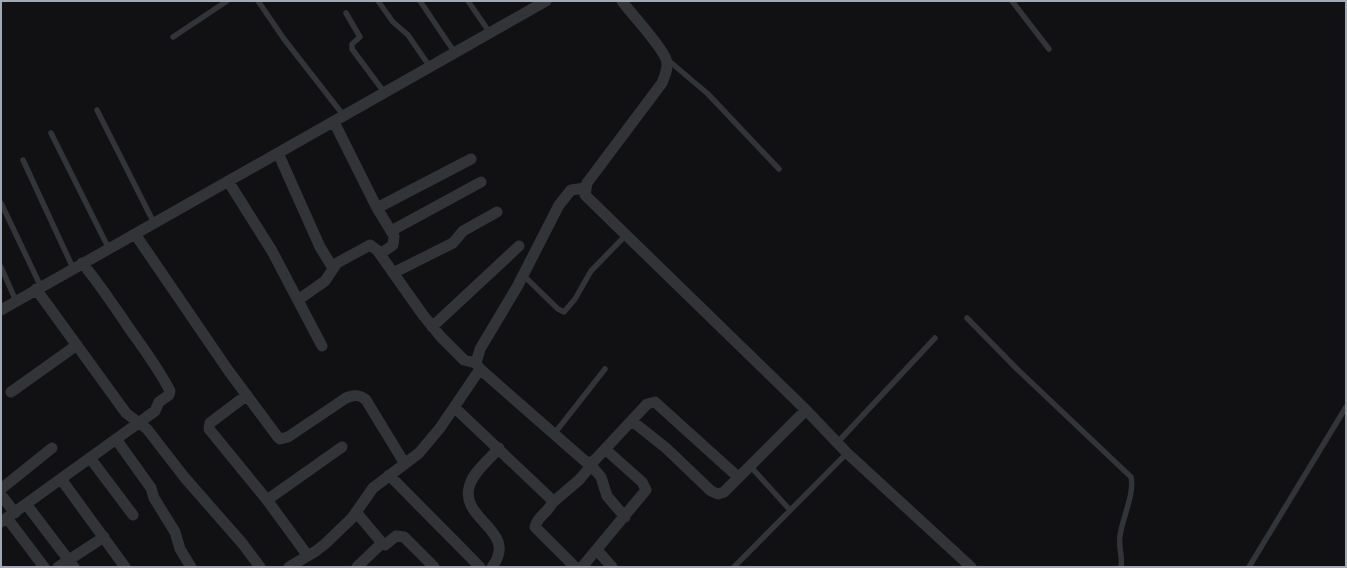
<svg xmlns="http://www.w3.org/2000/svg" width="1347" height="568" font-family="'Golos Text',sans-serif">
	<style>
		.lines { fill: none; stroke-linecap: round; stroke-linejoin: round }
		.service { stroke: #323437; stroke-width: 5.5 }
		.minor { stroke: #323437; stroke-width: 11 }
	</style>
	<rect width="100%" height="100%" fill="#111113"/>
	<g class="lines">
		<path class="service" d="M258 1 284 39 344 116
			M378 1 393 22 408 35 430 67
			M420 1 455 53
			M468 1 490 33
			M1012 1 1049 49
			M346 13 360 37 352 44V49L384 92
			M173 37 227 1
			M668 60 708 94 779 169
			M97 110 154 223
			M51 133 109 249
			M23 160 73 268
			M1 203 41 287
			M1 267 16 301
			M523 275 558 309 564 312 575 299 591 271 626 235
			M967 318 1017 369 1131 477C1135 493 1122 519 1120 536 1118 547 1123 556 1121 567
			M554 434 605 369
			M837 443 935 338
			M750 466 790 510
			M734 567 847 453
			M1249 567 1346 407"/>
		<path class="minor" d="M622 1C632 15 660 44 666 59 669 67 665 75 662 83L587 183 585 195 806 410 847 453 971 567
			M334 122 377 208 394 236 393 245 380 254
			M278 153 320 247 333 268
			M228 181 272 251 322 346
			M585 188 571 190 559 205 517 287 480 349 476 363 480 369 586 462H593L647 404 655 402 738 477
			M377 208 471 159
			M391 231 481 182
			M135 234 228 370 277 436 280 439 288 437 346 398C354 395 359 394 366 400L405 464
			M393 273 453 243 463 231 497 212
			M36 289 126 413 147 429 185 478 242 543 260 567
			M298 300 325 281 337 263 370 245 377 250 423 315 441 337 464 360 476 363
			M1 310 546 1
			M432 327 519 246
			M11 392 77 345
			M247 395 210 423 209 429 267 500 308 556
			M454 407 551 499 552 503C548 513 537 516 535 527L575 567
			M632 421 666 448 711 491 718 494 724 492 806 410
			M116 439 151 488 154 498 175 532 180 549 191 567
			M90 458 133 515
			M589 463 601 477 607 496 625 517
			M389 475 480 567
			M61 479 125 567
			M1 489 52 448
			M1 495 15 513
			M267 500 342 447
			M552 503 579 480 591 466
			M26 504 74 567
			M356 512 382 543 385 545 396 536 404 537 434 567
			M7 518 44 567
			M1 522 155 411 159 402 169 395 170 391C159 369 143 348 129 328 114 306 99 283 82 263
			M597 550 612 567
			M58 567 104 537
			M289 567 316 551 325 544 352 518 373 488 419 453 440 428 480 369
			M357 567 382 543
			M492 567C520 530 457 520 470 484 475 470 490 459 499 448
			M582 567 646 490 642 482 605 449"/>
	</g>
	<rect width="1347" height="568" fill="none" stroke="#a3a9b3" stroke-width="4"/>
</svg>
